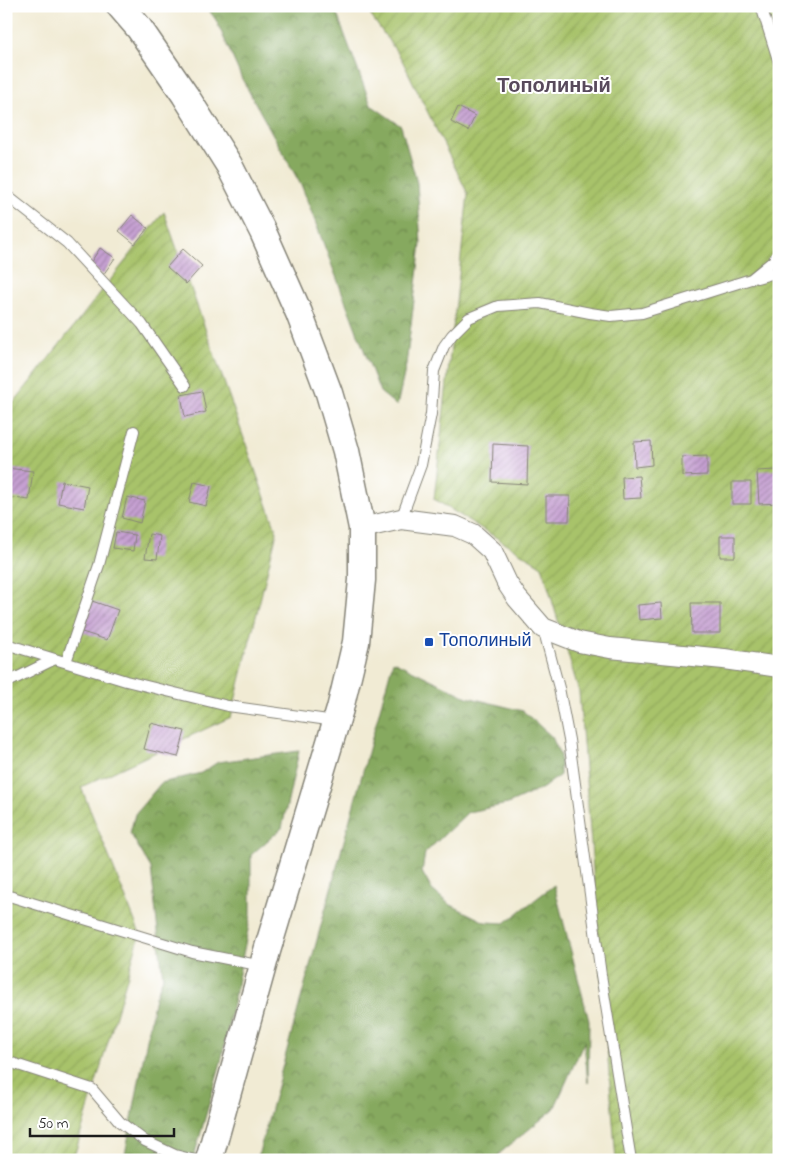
<svg xmlns="http://www.w3.org/2000/svg" width="785" height="1166" font-family="'Indie Flower',sans-serif">
	<style>
		.forest { fill: url(#forest-crowns); stroke: #51623d }
		.garden { fill: url(#garden-furrows); stroke: #627043 }
		.building { fill: url(#building-hatch) }
		.lines { fill: none; stroke-linecap: round; stroke-linejoin: round }
		.service-casing { stroke: #868478; stroke-width: 12 }
		.minor-casing { stroke: #868478; stroke-width: 22 }
		.tertiary-casing { stroke: #868478; stroke-width: 29 }
		.service { stroke: #fff; stroke-width: 10 }
		.minor { stroke: #fff; stroke-width: 20 }
		.tertiary { stroke: #fff; stroke-width: 26 }
		.transit-dot { fill: #1a4fb4; stroke: #fff; stroke-width: 2 }
		.labels { text-anchor: middle; dominant-baseline: central; stroke-width: 4; stroke-linejoin: round; paint-order: stroke }
		.transit-label { font-size: 18px; fill: #164399; stroke: #fff; text-anchor: start }
		.quarter-label { font-size: 20px; font-weight: bold; fill: #584a5c; stroke: #fff }
	</style>
	<defs>
		<pattern id="forest-crowns" width="20" height="18" patternUnits="userSpaceOnUse" patternTransform="scale(1.25)"><rect width="20" height="18" fill="#86a95e"/><path d="M2 6a3 3 0 1 1 6 0M12 15a3 3 0 1 1 6 0" fill="none" stroke="#6d894d"/></pattern>
		<pattern id="garden-furrows" width="10" height="10" patternUnits="userSpaceOnUse" patternTransform="scale(1.25)"><rect width="10" height="10" fill="#a8c36a"/><path d="M-1 1l2-2M0 10L10 0M9 11l2-2" fill="none" stroke="#90a75b"/></pattern>
		<pattern id="building-hatch" width="6" height="6" patternUnits="userSpaceOnUse" patternTransform="scale(1.25)"><rect width="6" height="6" fill="#c6a0d2"/><path d="M-1 1l2-2M0 6l6-6M5 7l2-2" fill="none" stroke="#a082aa"/></pattern>
	</defs>
	<rect width="100%" height="100%" fill="#fff"/>
	<filter id="ink" filterUnits="userSpaceOnUse"><feTurbulence type="fractalNoise" baseFrequency=".02" numOctaves="2"/><feDisplacementMap in="SourceGraphic" scale="10" xChannelSelector="R" yChannelSelector="G"/><feConvolveMatrix kernelMatrix="1 2 1 2 8 2 1 2 1" color-interpolation-filters="sRGB"/></filter>
	<filter id="wash" filterUnits="userSpaceOnUse"><feTurbulence type="fractalNoise" baseFrequency=".0096" numOctaves="4" result="noise"/><feDisplacementMap in="SourceGraphic" scale="20" xChannelSelector="R" yChannelSelector="G"/><feGaussianBlur stdDeviation="1.12" result="paint"/><feColorMatrix in="noise" values="0 0 0 0 0 0 0 0 0 0 0 0 0 0 0 0 0 1.4 0 .05"/><feComposite in="paint" operator="in"/></filter>
	<g filter="url(#wash)">
		<rect width="100%" height="100%" fill="#f1ebd4"/>
		<path class="forest" d="M206 6H334L371 105 401 126 417 183 421 244 406 365 397 406 380 392 302 187 242 79 216 20Z
			M393 661 467 697 523 711 552 737 560 755V775L543 788 508 804 468 812 425 853 422 872 432 890 449 904 485 922 505 923 554 885 589 1021 588 1083 584 1042 554 1109 500 1153 496 1160H257Z
			M299 751 282 828 251 855V915L221 1062 193 1160H124L155 997 163 978 151 868 130 833 135 814 161 783 201 773 218 762Z"/>
		<path class="garden" d="M364 6H779V1160H616L579 692 542 566 434 499 468 194 401 58Z
			M164 212 277 532 231 717 81 787 140 934 73 1160H6V410H8Z"/>
		<g id="blocks">
			<path class="building" d="M458 107 475 116 468 131 451 122Z
				M132 215 148 228 135 244 119 231Z
				M100 248 115 258 103 275 89 265Z
				M183 249 202 266 186 284 167 267Z
				M202 391 206 412 185 417 181 395Z
				M651 441 652 465 635 467 634 442Z
				M493 444 528 446 527 484 492 482Z
				M707 456V475L682 476V457Z
				M6 468 33 471 29 500 6 497Z
				M776 470V481H779V503L759 504 757 471Z
				M639 476 641 498 623 499 622 477Z
				M62 481 88 486 84 508 58 503Z
				M194 482 211 486 206 506 189 502Z
				M732 482H751V504H732Z
				M546 496H570L569 521H546Z
				M127 497 145 501 140 523 122 518Z
				M116 532 135 535 133 551 113 548Z
				M149 534 160 536 157 559 145 558Z
				M720 536H735V557H720Z
				M92 601 118 610 107 640 82 632Z
				M661 603 662 618 639 620 638 605Z
				M691 603H720V633H692Z
				M151 723 185 731 178 757 144 749Z"/>
		</g>
	</g>
	<g filter="url(#ink)">
		<use href="#blocks" fill-opacity="0" stroke="#868478" stroke-width="1"/>
		<g class="lines">
			<g class="service-casing">
				<path id="service" d="M761 6 779 63
					M6 195 67 243 142 324 185 386
					M757 278 779 272
					M401 519 421 465 431 414 434 371 444 346 452 335 469 318 498 306 540 303 590 313 611 316 642 313 751 279 773 261 779 252
					M543 628 559 688 569 740 601 975 631 1160
					M6 644 126 681 228 706 335 721
					M66 662 99 565 134 431
					M6 683 55 659
					M6 895 192 952 263 966
					M6 1061 92 1089 120 1122 145 1141 175 1155 195 1160"/>
			</g>
			<g class="minor-casing">
				<path id="minor" d="M362 528 401 519 455 526 473 534 492 551 507 583 517 598 543 628 579 642 610 648 724 659 779 667"/>
			</g>
			<g class="tertiary-casing">
				<path id="tertiary" d="M120 6 139 28 185 95 229 165 263 232 299 313 329 393 346 451 362 528V580L356 642 340 709 267 951 209 1160"/>
			</g>
			<use href="#service" class="service"/>
			<use href="#minor" class="minor"/>
			<use href="#tertiary" class="tertiary"/>
		</g>
	</g>
	<rect class="transit-dot" x="424" y="637" width="10" height="10" rx="2.5"/>
	<g class="labels">
		<g class="transit-label">
			<text x="439" y="642">Тополиный</text>
		</g>
		<g class="quarter-label">
			<text x="554" y="87">Тополиный</text>
		</g>
	</g>
	<rect width="785" height="1166" fill="none" stroke="#fff" stroke-width="25"/>
	<path d="M30 1128v8h144v-8" fill="none" stroke="#1c1c1c" stroke-width="2.5"/>
	<text x="38" y="1128" font-size="15" fill="#1c1c1c" stroke="#ffffff" stroke-width="4" paint-order="stroke">50 m</text>
</svg>
